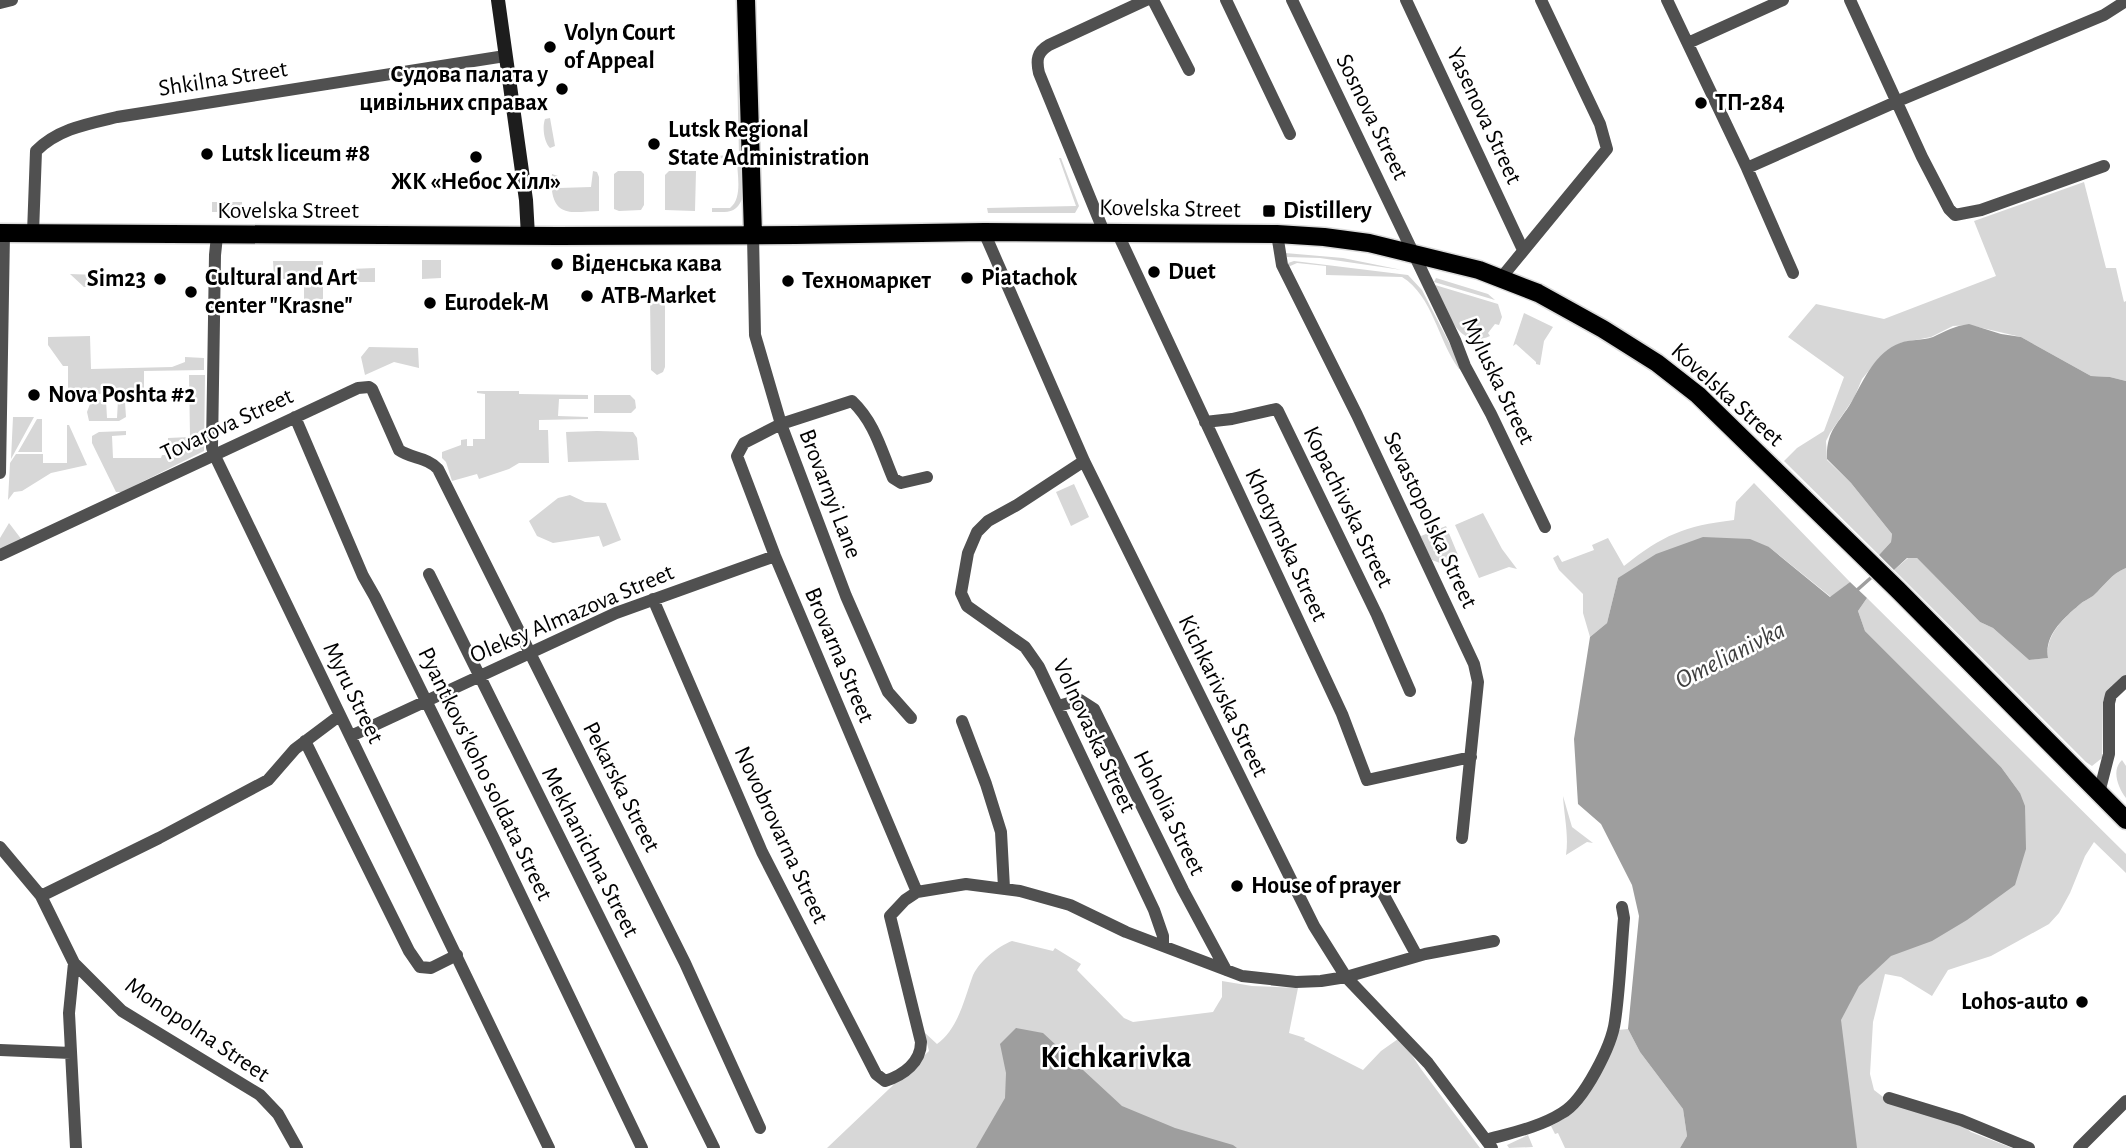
<svg xmlns="http://www.w3.org/2000/svg" width="2126" height="1148" font-family="'Alegreya Sans',sans-serif">
	<style>
		.green { fill: #d7d7d7 }
		.water { fill: #9e9e9e }
		.lines { fill: none; stroke-linecap: round; stroke-linejoin: round }
		.stream { stroke: #9e9e9e; stroke-width: 3.5 }
		.primary-casing { stroke: #dbdbdb; stroke-width: 21 }
		.minor { stroke: #505050; stroke-width: 12 }
		.secondary { stroke: #1d1d1d; stroke-width: 14 }
		.primary { stroke: #000; stroke-width: 18 }
		.poi-dot { fill: #000; stroke: #fff; stroke-width: 2.5 }
		.labels { text-anchor: middle; dominant-baseline: central; stroke-width: 5; stroke-linejoin: round; paint-order: stroke }
		.poi-label { font-size: 24px; font-weight: bold; fill: #000; stroke: #fff; text-anchor: start }
		.street-label { font-size: 24px; fill: #000; stroke: #fff }
		.water-label { font-size: 26px; font-style: italic; fill: #3f3f3f; stroke: #fff }
		.district-label { font-size: 32px; font-weight: bold; fill: #000; stroke: #fff }
	</style>
	<rect width="100%" height="100%" fill="#fff"/>
	<path class="green" d="M737 70 740 88 742 199C736 214 727 212 712 212V208H730C743 198 737 174 737 159L714 158 710 156 739 155Z
		M550 118 555 146 550 148C544 142 542 127 545 119Z
		M1059 158H1061L1079 206 1075 213H988L987 208 1076 206Z
		M593 171 597 172 599 177V211C577 211 556 219 552 191 552 185 551 180 552 174L558 176 559 188 591 187Z
		M618 171H641L644 174V205L641 210 619 211 614 209V174Z
		M669 171H696L695 211 665 210V175Z
		M2084 182 2106 268H2116L2124 302 2126 301V381L2110 377 2091 376 2021 337 1969 325 1953 326 1931 337 1900 343 1880 357 1862 379 1854 398 1830 433 1826 441 1827 460 1851 483 1892 534 1891 542 1879 555 1784 461 1797 448 1824 431 1844 377 1788 337 1816 304 1884 319 1996 276 1974 221Z
		M212 202H242V212H212Z
		M1285 253 1343 258 1402 270 1320 258 1287 257Z
		M422 260H441V278L422 279Z
		M273 261H323V307L304 308V279H274Z
		M1294 261 1408 275 1422 290 1462 368 1459 369C1438 341 1433 296 1402 277L1326 275V266L1297 263 1288 267V263Z
		M375 268V282H350V269Z
		M70 274 125 276V286L84 287Z
		M1436 278 1488 294 1495 300 1434 282Z
		M1435 285 1498 304 1502 317 1499 325 1495 324 1488 333 1490 336C1457 351 1446 308 1435 285Z
		M660 290H665V367L663 372 657 375 651 370 650 299 660 298Z
		M1524 313 1553 327 1544 341 1540 365 1536 364V362L1516 344 1513 346Z
		M90 336 91 369 172 367 185 362V357L204 358V370L144 371V392L68 395V366H63L48 345V337Z
		M369 347 418 348 419 368 394 362 365 375 361 357Z
		M189 375H205L204 451 122 492H116L92 443V436L99 432 126 431V435L112 436 113 458H161L162 455H168V438L190 437Z
		M477 391H519V394L588 395V399H559L558 416 588 417V419L539 420V430H548L549 463H519L509 469 479 479 477 474 452 481 446 462 442 458V452L461 445V440L467 439V446H473V439H485V394L477 393Z
		M594 395H630L635 400 636 408 631 413H594Z
		M106 400 107 418H117L118 400 125 402 126 417 119 421H89L87 412 90 404 96 400Z
		M13 417H34L11 459Z
		M37 419H42V452H18Z
		M67 425H69L87 465 51 473 22 491 14 492 8 500 10 463 16 454H43V463H67Z
		M597 431 633 432 637 438 639 460 568 462 566 432Z
		M1754 483 1850 582 1831 597 1769 547 1618 578 1607 623 1590 637 1583 613V594L1559 570 1553 558 1558 555 1562 562 1594 550 1592 545 1608 538 1624 566C1663 535 1684 526 1734 520L1736 502Z
		M1074 484 1089 517 1071 526 1056 492Z
		M570 495 585 502 606 503 621 540 603 547 599 536 553 543 537 536 529 521 558 498Z
		M1483 513 1502 549 1517 569 1509 567 1479 578 1455 525Z
		M9 523 22 540 0 550V538Z
		M1415 524 1421 536 1446 526 1458 555 1440 563 1432 560 1413 525Z
		M1908 558H1917L1980 622 1993 628 2029 660 2048 658C2045 635 2063 619 2079 605 2083 601 2089 599 2093 596 2105 585 2111 574 2126 568V678L2103 700 2102 758 2092 766 2086 762 1894 570Z
		M1867 598 2126 854V873L2094 842 2085 856 2070 893 2059 913 2049 924 1991 956 1948 970 1932 996 1901 977 1885 974 1873 1022 1870 1074 1874 1090 1887 1100 1961 1124 1971 1132 2012 1148H1832L1835 949 2020 793 2001 767 1865 631 1858 611Z
		M2122 760 2126 766V798C2118 788 2111 770 2122 760Z
		M1563 796 1572 827 1593 843 1587 842 1566 855C1569 835 1564 816 1563 796Z
		M1012 941 1053 951 1055 948 1081 964 1077 970 1124 1018 1133 1022 1213 1012 1222 997V981L1252 986 1298 988 1289 1033 1305 1038 1304 1040 1363 1070 1381 1051 1398 1039 1402 1040 1421 1069 1480 1148H827L929 1051 924 1032 937 1044C958 1029 964 1000 972 978 977 963 998 946 1012 941Z
		M1628 1029 1640 1052 1683 1109 1687 1136 1680 1148H1565L1558 1133 1555 1134 1551 1126 1570 1115 1618 1030Z
		M1528 1135 1533 1147 1509 1148 1507 1145Z"/>
	<path class="water" d="M1969 324 2001 334 2021 337 2091 376 2110 377 2126 381V568C2111 574 2105 585 2093 596 2089 599 2083 601 2079 605 2063 619 2044 635 2048 658L2029 660 1993 628 1980 622 1917 558H1907L1894 570 1879 555 1891 542 1892 534 1851 483 1827 459C1826 430 1838 425 1852 401 1864 380 1875 352 1900 343 1910 339 1922 341 1933 337 1946 331 1954 326 1969 324Z
		M1703 537 1750 539 1769 547 1830 597 1850 582 1867 598 1858 611 1865 631 2001 767 2020 793 2025 806 2026 849 2015 885 1967 920 1932 941 1891 956 1859 986 1841 1020 1857 1148H1680L1687 1136 1683 1109 1640 1052 1628 1029 1639 916 1632 885 1601 824 1578 804 1574 739 1590 637 1607 623 1618 578 1656 554Z
		M1016 1028 1043 1033 1122 1106 1175 1128 1233 1145 1237 1148H976L1005 1098 1006 1073 1000 1044Z"/>
	<g class="lines">
		<path class="stream" d="M1856 591 1874 575"/>
		<g class="primary-casing">
			<path id="primary" d="M746 0 753 235
				M0 233 558 236 796 235 984 232 1277 234 1324 237 1369 243 1479 270 1538 293 1603 329 1657 363 1698 395 1898 590 2126 820"/>
		</g>
		<path class="minor" d="M1153 0 1189 70
			M1226 0 1290 134
			M1292 0 1455 340 1465 366 1491 414 1545 527
			M1406 0 1523 250
			M1667 0 1747 168 1793 273
			M1850 0 1922 157 1949 209 1955 215 1981 210 2104 166
			M0 3 12 0
			M1688 43 1783 0
			M1747 168 1898 101 2104 15 2126 1
			M984 232 1084 461 1314 926 1346 977 1428 1063 1492 1148
			M1104 232 1039 73C1036 60 1037 52 1049 45L1146 0
			M1117 232 1342 714 1367 780 1471 757
			M33 233 36 151C58 129 87 124 117 117L505 56
			M1277 234 1282 265 1357 415 1474 664 1478 682 1462 838
			M217 236 215 255 212 447 214 454 549 1148
			M1501 278 1607 149 1600 124 1541 0
			M295 417 363 576 375 597 493 837 642 1148
			M1205 422 1232 419 1276 409 1278 411 1377 615 1410 691
			M1084 461 1017 505 988 521 977 532 968 553 961 593 967 606 1025 647 1039 667 1154 910 1163 936V945
			M0 473 4 233
			M0 555 358 388 369 387 372 389 399 450C412 459 427 457 438 469L685 963 760 1128
			M429 574 714 1148
			M653 599 762 852 876 1074 885 1081C904 1075 921 1062 921 1042L890 916 905 900 917 892 775 556 737 456 744 443 781 424 755 335 753 235
			M1058 706 1080 700 1094 709 1183 890 1226 970
			M911 718 888 692 846 596 781 424 852 401C875 423 881 450 893 478L901 483 927 477
			M962 721 986 784 1001 832 1004 888
			M351 736 616 613 775 556
			M305 741 409 951 420 967 431 968 457 955
			M2099 793 2109 754V703L2111 695 2126 681
			M0 847 41 896 74 963 122 1011 260 1095 278 1114 297 1148
			M1380 888 1417 956
			M917 892 966 884 1020 891 1070 905 1126 932 1242 976 1296 982 1321 981 1346 977 1425 954 1494 941
			M41 896 159 838 268 780 295 749 339 716
			M74 963 69 1013 76 1148
			M0 1050 71 1053
			M1889 1098 1961 1120 2029 1148
			M1486 1140C1511 1133 1540 1127 1562 1113 1584 1101 1612 1045 1615 1021 1620 987 1621 952 1624 918L1622 907
			M2079 1148 2126 1101"/>
		<path class="secondary" d="M498 0 526 200 528 236"/>
		<use href="#primary" class="primary"/>
	</g>
	<g class="poi-dot">
		<circle cx="550" cy="47" r="7"/>
		<circle cx="562" cy="89" r="7"/>
		<circle cx="1701" cy="103" r="7"/>
		<circle cx="654" cy="144" r="7"/>
		<circle cx="207" cy="154" r="7"/>
		<circle cx="476" cy="157" r="7"/>
		<rect x="1262" y="204" width="14" height="14" rx="3.5"/>
		<circle cx="557" cy="264" r="7"/>
		<circle cx="1154" cy="272" r="7"/>
		<circle cx="967" cy="278" r="7"/>
		<circle cx="160" cy="279" r="7"/>
		<circle cx="788" cy="281" r="7"/>
		<circle cx="191" cy="292" r="7"/>
		<circle cx="587" cy="296" r="7"/>
		<circle cx="430" cy="303" r="7"/>
		<circle cx="34" cy="395" r="7"/>
		<circle cx="1237" cy="886" r="7"/>
		<circle cx="2082" cy="1002" r="7"/>
	</g>
	<g class="labels">
		<g class="poi-label">
			<text x="564" y="33">Volyn Court<tspan x="564" dy="28">of Appeal</tspan></text>
			<text x="548" y="75" text-anchor="end">Судова палата у<tspan x="548" dy="28">цивільних справах</tspan></text>
			<text x="1715" y="103">ТП-284</text>
			<text x="668" y="130">Lutsk Regional<tspan x="668" dy="28">State Administration</tspan></text>
			<text x="221" y="154">Lutsk liceum #8</text>
			<text x="476" y="182" text-anchor="middle">ЖК «Небос Хілл»</text>
			<text x="1283" y="211">Distillery</text>
			<text x="571" y="264">Віденська кава</text>
			<text x="1168" y="272">Duet</text>
			<text x="205" y="278">Cultural and Art<tspan x="205" dy="28">center "Krasne"</tspan></text>
			<text x="981" y="278">Piatachok</text>
			<text x="146" y="279" text-anchor="end">Sim23</text>
			<text x="802" y="281">Техномаркет</text>
			<text x="601" y="296">ATB-Market</text>
			<text x="444" y="303">Eurodek-M</text>
			<text x="48" y="395">Nova Poshta #2</text>
			<text x="1251" y="886">House of prayer</text>
			<text x="2068" y="1002" text-anchor="end">Lohos-auto</text>
		</g>
		<g class="street-label">
			<text transform="translate(223 79) rotate(-9)">Shkilna Street</text>
			<text transform="translate(1484 116) rotate(65)">Yasenova Street</text>
			<text transform="translate(1372 117) rotate(64)">Sosnova Street</text>
			<text transform="translate(1170 209) rotate(1)">Kovelska Street</text>
			<text x="288" y="211">Kovelska Street</text>
			<text transform="translate(1498 381) rotate(64)">Myluska Street</text>
			<text transform="translate(1727 395) rotate(42)">Kovelska Street</text>
			<text transform="translate(227 425) rotate(-25)">Tovarova Street</text>
			<text transform="translate(830 494) rotate(69)">Brovarnyi Lane</text>
			<text transform="translate(1348 507) rotate(64)">Kopachivska Street</text>
			<text transform="translate(1430 520) rotate(65)">Sevastopolska Street</text>
			<text transform="translate(1286 545) rotate(65)">Khotymska Street</text>
			<text transform="translate(572 614) rotate(-23)">Oleksy Almazova Street</text>
			<text transform="translate(839 655) rotate(67)">Brovarna Street</text>
			<text transform="translate(353 693) rotate(64)">Myru Street</text>
			<text transform="translate(1223 696) rotate(64)">Kichkarivska Street</text>
			<text transform="translate(1094 736) rotate(65)">Volnovaska Street</text>
			<text transform="translate(485 774) rotate(64)">Pyantkovsʹkoho soldata Street</text>
			<text transform="translate(621 787) rotate(63)">Pekarska Street</text>
			<text transform="translate(1169 813) rotate(64)">Hoholia Street</text>
			<text transform="translate(781 835) rotate(65)">Novobrovarna Street</text>
			<text transform="translate(590 852) rotate(63)">Mekhanichna Street</text>
			<text transform="translate(197 1030) rotate(34)">Monopolna Street</text>
		</g>
		<g class="water-label">
			<text transform="translate(1730 655) rotate(-27)">Omelianivka</text>
		</g>
		<g class="district-label">
			<text x="1116" y="1057">Kichkarivka</text>
		</g>
	</g>
</svg>
